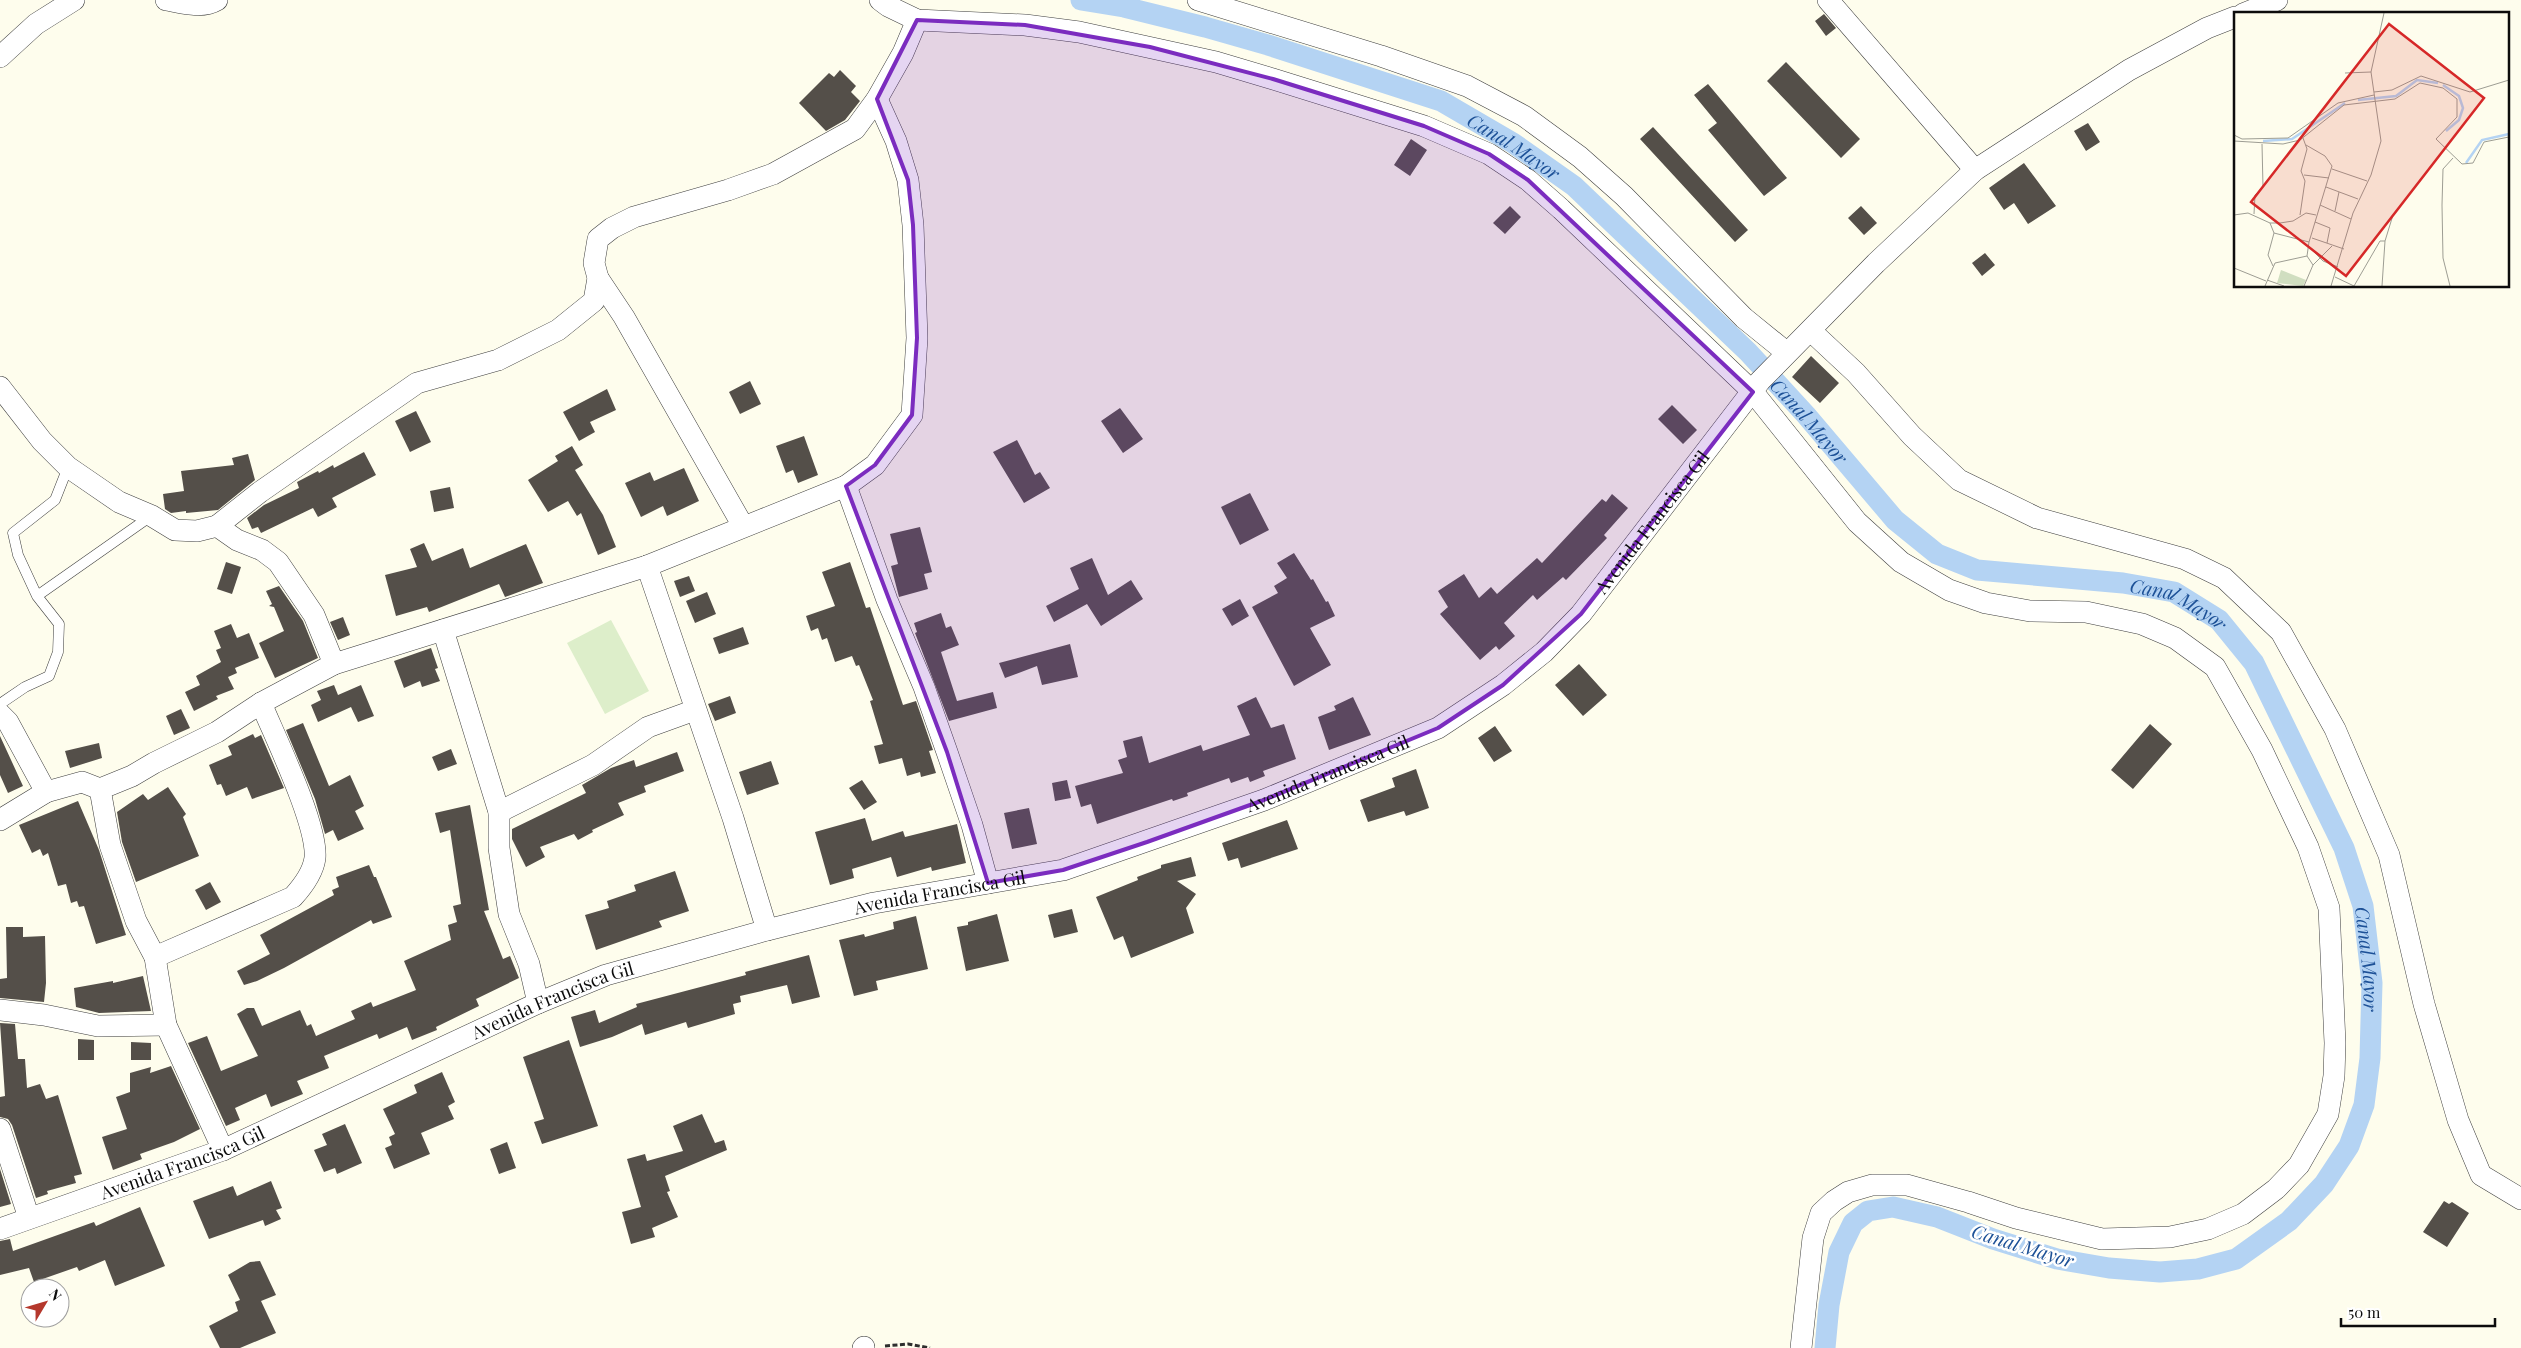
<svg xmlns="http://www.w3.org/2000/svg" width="2521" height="1348" font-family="'Playfair Display',serif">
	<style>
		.pitch { fill: #ddeeca }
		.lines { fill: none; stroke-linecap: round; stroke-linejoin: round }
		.canal { stroke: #b4d3f3; stroke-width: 21 }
		.building { fill: #544f49 }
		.service-casing { stroke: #3f3f3f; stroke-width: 11 }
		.minor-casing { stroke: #3f3f3f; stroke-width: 22 }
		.path { stroke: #2e2e2e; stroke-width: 3; stroke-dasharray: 5 2.5; stroke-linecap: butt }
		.service { stroke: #fff; stroke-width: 10 }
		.minor { stroke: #fff; stroke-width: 21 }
		.marked { fill: #7b2cbf; fill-opacity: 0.2; stroke: #7b2cbf; stroke-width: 4; stroke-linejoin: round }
		.labels { text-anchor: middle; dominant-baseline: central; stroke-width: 5; stroke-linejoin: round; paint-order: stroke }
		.street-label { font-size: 18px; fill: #0c0c0c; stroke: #fff }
		.water-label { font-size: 19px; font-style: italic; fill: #1d5197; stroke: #fff }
		.inset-river { fill: none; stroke: #b4d3f3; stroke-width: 2.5 }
		.inset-road { fill: none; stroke: #9d9d93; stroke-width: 1 }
		.view { fill: #d62828; fill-opacity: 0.15; stroke: #d62828; stroke-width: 2.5 }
		.inset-edge { fill: none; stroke: #0c0c0c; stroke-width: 2.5 }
	</style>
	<rect width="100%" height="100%" fill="#fefded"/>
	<path class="pitch" d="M611 620 649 691 605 714 567 643Z"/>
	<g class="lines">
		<path class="canal" id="s1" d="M1081 0 1124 7 1205 27 1268 45 1441 101 1513 143 1574 186 1748 352 1806 415 1895 520 1937 554 1977 570 2123 583 2174 592 2219 620 2254 663 2344 848 2363 906 2372 983 2370 1058 2364 1105 2349 1146 2324 1184 2289 1221 2236 1259 2198 1269 2160 1272 2109 1268 2057 1259 1993 1239 1937 1217 1893 1207 1868 1211 1853 1223 1839 1252 1829 1305 1825 1348"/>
	</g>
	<path class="building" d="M1824 14 1836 28 1826 36 1815 21Z
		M1786 62 1860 139 1841 158 1767 81Z
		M840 70 856 86 851 92 860 101 845 120 826 131 799 103 829 73 834 77Z
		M1708 84 1787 178 1764 196 1708 130 1717 123 1694 95Z
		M2088 123 2100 142 2086 151 2074 131Z
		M1653 127 1748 230 1735 242 1640 139Z
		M1411 139 1427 150 1410 176 1394 165Z
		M2024 163 2056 206 2028 224 2014 203 2004 210 1989 188Z
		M1510 206 1521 217 1505 234 1493 223Z
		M1861 206 1877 223 1864 235 1848 218Z
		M1985 253 1995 265 1982 276 1972 263Z
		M1811 356 1839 383 1820 403 1792 377Z
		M750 381 761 404 740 414 729 392Z
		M607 389 616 410 590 422 595 432 579 441 563 412Z
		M1672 405 1697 430 1683 444 1658 419Z
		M1120 408 1143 439 1123 453 1101 421Z
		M416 411 431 442 410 452 395 421Z
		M804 436 818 475 798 483 793 470 786 473 776 446Z
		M1017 440 1035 475 1040 472 1050 488 1024 503 993 452Z
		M572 446 583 465 575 470 603 515 616 547 598 555 581 513 577 516 568 501 548 512 528 480 558 461 555 456Z
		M364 452 376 475 332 498 337 507 318 517 313 508 261 533 258 527 252 529 247 518 264 505 299 488 297 482 318 471 319 473 333 465 334 468Z
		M248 454 255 480 218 510 186 513V511L171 513 165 509 163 494 184 491 181 471 234 465 232 458Z
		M684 468 699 501 667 516 663 506 641 517 625 483 650 472 654 481Z
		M450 487 454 508 434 512 430 491Z
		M1250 493 1269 530 1240 545 1221 507Z
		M1612 494 1628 508 1604 535 1607 538 1566 580 1563 577 1537 600 1533 595 1504 623 1515 636 1499 650 1496 646 1480 660 1440 614 1448 607 1438 591 1464 574 1479 598 1491 587 1497 594 1537 558 1542 563 1602 499 1606 502Z
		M920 527 932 572 924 574 928 589 899 597 891 566 898 564 890 534Z
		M424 543 432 561 463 548 470 568 526 544 543 583 505 597 499 584 429 612 427 607 396 616 385 575 417 567 410 549Z
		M1294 553 1311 580 1313 579 1326 602 1328 601 1335 616 1310 628 1331 665 1294 686 1252 607 1278 593 1274 586 1287 578 1277 563Z
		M1092 558 1108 595 1131 580 1143 599 1101 626 1087 604 1054 622 1046 606 1079 589 1070 568Z
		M226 562 241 567 232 594 217 589Z
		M850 562 866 608 870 607 903 705 916 701 933 750 929 751 936 773 921 777 920 772 907 776 902 758 879 764 874 746 883 744 870 701 873 700 859 665 856 666 852 656 835 662 827 638 822 640 818 628 811 631 806 616 835 606 822 572Z
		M689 576 695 591 680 597 674 581Z
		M279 586 303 621 318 658 275 678 259 643 284 631 274 607 269 606 272 604 266 591Z
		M707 592 716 614 695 623 686 601Z
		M1240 599 1249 616 1232 626 1222 609Z
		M941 613 946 628 951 626 959 645 941 652 957 701 993 692 997 708 949 721 915 633 917 632 914 623Z
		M343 617 350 635 338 640 330 622Z
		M231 624 237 638 249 633 259 658 235 668 237 673 228 677 234 689 216 696 218 699 194 711 185 692 200 685 196 676 221 662 216 650 221 648 214 631Z
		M743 627 749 644 719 654 713 638Z
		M1070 644 1078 677 1042 685 1037 666 1005 678 999 663Z
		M431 648 438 668 435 669 440 681 422 687 420 681 404 688 394 661Z
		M1579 664 1607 695 1583 716 1555 685Z
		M334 685 338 695 361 685 374 716 358 722 351 707 318 722 311 705 321 700 317 691Z
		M730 696 736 713 715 721 708 704Z
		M1256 697 1271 728 1284 724 1296 759 1263 771 1265 776 1250 782 1248 777 1231 783 1229 778 1187 793 1188 796 1173 801 1172 799 1097 824 1091 804 1081 807 1075 786 1123 773 1118 760 1127 757 1123 741 1142 736 1149 763 1201 745 1203 751 1250 735 1237 706Z
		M1353 697 1371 735 1329 750 1318 717 1336 710 1334 706Z
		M181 709 190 728 174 735 166 716Z
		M303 723 329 786 350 775 364 806 355 811 364 829 338 841 333 830 325 834 315 799 286 730Z
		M2150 724 2172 744 2133 789 2111 770Z
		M1495 726 1512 751 1494 762 1478 738Z
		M253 734 255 738 261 735 284 788 252 799 247 787 226 796 221 784 217 785 209 765 232 755 228 746Z
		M0 736 23 786 8 793 0 775Z
		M99 743 102 758 70 768 65 751Z
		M451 749 457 764 438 771 432 757Z
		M677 752 684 771 644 786 646 792 618 803 624 815 592 830 593 832 578 840 574 834 540 847 545 857 526 867 512 839V829L586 793 582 785 611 768 634 760 636 767Z
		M771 761 779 784 747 795 739 772Z
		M1416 769 1429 808 1406 816 1404 811 1368 822 1360 800 1395 787 1392 778Z
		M862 780 877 802 864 810 849 788Z
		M1067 780 1071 798 1055 801 1052 783Z
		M168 787 186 814 183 817 199 856 136 882 122 842 117 812 143 794 148 800Z
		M78 801 99 850 126 935 96 944 84 906 79 907 77 901 71 903 66 884 58 886 48 853 43 856 40 849 32 853 19 825Z
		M470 805 489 910 484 911 503 959 510 956 519 978 476 999 479 1006 436 1027 437 1030 412 1040 407 1027 379 1039 377 1034 324 1056 329 1068 297 1081 303 1094 271 1107 266 1094 235 1108 240 1120 226 1126 188 1043 207 1036 221 1071 258 1056 237 1014 247 1008H254L262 1026 300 1010 307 1026 311 1024 316 1036 355 1019 351 1011 371 1002 373 1007 416 990 404 961 451 940 448 925 457 922 453 906 461 904 450 830 440 833 435 813Z
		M1029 808 1037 844 1012 849 1004 813Z
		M865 818 872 841 903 831 905 837 957 824 966 863 932 871 931 867 897 877 891 857 852 869 854 878 830 885 815 832Z
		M1287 820 1298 849 1241 868 1238 858 1228 861 1222 843Z
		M1191 857 1196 876 1177 881 1196 894 1186 908 1194 933 1131 958 1123 936 1114 940 1096 897 1138 880 1137 877 1161 868V865Z
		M369 865 374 877H376L392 917 373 924 371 920 284 968 257 981 244 985 237 971 270 954 260 935 334 895 332 890 339 887 336 877Z
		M675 871 689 911 659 921 662 927 596 950 585 915 609 908 607 901 636 891 634 885Z
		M210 882 221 902 206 910 195 890Z
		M1072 909 1078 932 1054 938 1048 915Z
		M997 914 1009 961 966 971 957 927 968 925V922Z
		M916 916 928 969 876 981 878 990 854 996 839 940 864 934 865 937 894 929 893 922Z
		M6 927H23V937L45 936 46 983 44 1002 0 998V979L7 978Z
		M809 955 820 997 792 1004 787 985 740 996 741 1002 733 1004 735 1014 688 1028 686 1022 645 1035 642 1024 612 1037 580 1047 571 1017 595 1010 599 1023 637 1007 636 1004 746 975 745 972Z
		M143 976 151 1011 99 1013 76 1007 74 988 113 981V983Z
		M0 1023 15 1024 18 1059H25L27 1088 40 1084 46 1099 58 1095 82 1174 74 1176 76 1183 47 1191 48 1194 36 1198 12 1125 8 1119 0 1117V1097L5 1096Z
		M78 1039 94 1040V1060H78Z
		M569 1040 598 1126 542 1144 534 1122 544 1119 523 1057Z
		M131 1042 151 1043V1060H131Z
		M171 1066 200 1129 174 1142 140 1154 142 1159 113 1170 102 1137 127 1129 116 1097 130 1092V1073L151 1067 150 1073Z
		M442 1072 455 1102 448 1106 454 1119 421 1133 430 1154 394 1169 385 1148 392 1145 389 1137 395 1134 383 1109 417 1093 414 1085Z
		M702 1114 715 1143 724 1140 727 1150 665 1176 670 1191 667 1192 678 1217 652 1228 655 1237 631 1244 622 1212 641 1207 627 1159 645 1154 647 1161 683 1151 673 1126Z
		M345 1124 362 1163 337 1174 335 1168 324 1172 314 1150 327 1145 322 1134Z
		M507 1142 516 1168 499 1174 490 1149Z
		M0 1169 11 1204 0 1207Z
		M271 1181 282 1208 276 1210 281 1219 265 1226 263 1220 209 1239 193 1201 233 1186 237 1196Z
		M2444 1201 2449 1204 2452 1202 2469 1213 2447 1247 2423 1232Z
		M140 1207 165 1266 115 1286 105 1260 79 1271 77 1267 34 1282 29 1268 0 1275V1241L10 1239 13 1251 94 1222 96 1226Z
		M260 1261 276 1295 261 1301 276 1333 240 1348H220L209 1326 238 1311 235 1302 240 1300 228 1275 250 1262Z"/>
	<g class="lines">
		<g class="service-casing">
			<path id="service" d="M37 596 151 516
				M0 704 25 687 49 676 58 652 59 624 37 596 18 555 13 533 55 500 68 467"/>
		</g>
		<g class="minor-casing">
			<g id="minor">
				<path d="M166 0C183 3 202 9 217 0"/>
				<path d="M880 0 888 6 917 20 1025 25 1079 32 1216 62 1273 79 1424 126 1489 154 1528 180 1561 209 1753 392 1857 522 1901 562 1949 590 1986 603 2030 611 2086 612 2142 624 2175 638 2215 667 2262 750 2308 847 2329 908 2335 1043 2334 1076 2328 1114 2299 1165 2276 1189 2243 1214 2208 1229 2170 1237 2102 1239 2016 1218 1968 1202 1907 1185H1872L1848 1192 1834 1201 1821 1213 1813 1238 1801 1348"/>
				<path d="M1198 0 1381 56 1467 86 1524 116 1580 157 1624 196 1744 318 1786 352"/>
				<path d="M1828 0 1975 170"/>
				<path d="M2243 14 2277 0"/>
				<path d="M0 57 36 24 74 0"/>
				<path d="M598 278 624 317 743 526"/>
				<path d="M1811 331 1856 373 1912 436 1959 480 2037 518 2185 559 2224 578 2281 632 2335 729 2389 855 2424 1004 2458 1120 2481 1175 2521 1199"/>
				<path d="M0 387 42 441 68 467 119 502 152 516 175 530 197 531 217 526 237 540 262 550 278 562 314 615 334 664"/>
				<path d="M846 486 887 600 924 687 947 752 972 825 988 883"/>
				<path d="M217 526 260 492 417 383 498 360 558 330 594 301 598 278 594 263 598 239 612 228 634 217 728 190 773 174 855 129 877 99 903 53 917 20"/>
				<path d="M647 566 733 818 767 930"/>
				<path d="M443 630 499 812V848L509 914 529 964 538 1003"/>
				<path d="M0 714 8 722 46 792"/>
				<path d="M100 789 110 845 136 921 155 957 166 1025 223 1150"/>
				<path d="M499 812 593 765 648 727 695 710"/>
				<path d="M0 820 46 792 82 782 100 789 132 776 154 763 217 732 261 703 334 664 647 566 846 486 875 465 912 415 917 338 913 225 908 180 896 141 877 99"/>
				<path d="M155 957 293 897C303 886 313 873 315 858 318 825 275 737 261 703"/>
				<path d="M0 1010 44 1015 98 1026 166 1025"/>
				<path d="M0 1129 29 1218"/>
				<path id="s2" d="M0 1229 223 1150 538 1003 606 975 767 930 874 903 1063 870 1264 800 1438 728 1503 685 1544 652 1581 614 1760 381 1876 263 1975 170 2129 70 2207 28 2235 17"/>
				<path d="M863 1348 864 1347"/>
			</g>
		</g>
		<path class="path" d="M885 1346 908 1344 930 1348"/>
		<use href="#service" class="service"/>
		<use href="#minor" class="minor"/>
	</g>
	<path class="marked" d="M917 20 1025 25 1150 47 1273 79 1424 126 1489 154 1528 180 1753 392 1581 614 1503 685 1438 728 1264 800 1147 842 1063 870 988 883 947 752 846 486 875 465 912 415 917 338 913 225 908 180 877 99Z"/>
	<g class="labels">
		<g class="street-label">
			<text stroke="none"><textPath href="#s2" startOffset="1828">Avenida Francisca Gil</textPath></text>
			<text stroke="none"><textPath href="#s2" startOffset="1409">Avenida Francisca Gil</textPath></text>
			<text stroke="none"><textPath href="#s2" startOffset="1002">Avenida Francisca Gil</textPath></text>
			<text stroke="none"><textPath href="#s2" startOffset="599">Avenida Francisca Gil</textPath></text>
			<text stroke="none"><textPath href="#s2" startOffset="194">Avenida Francisca Gil</textPath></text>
		</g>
		<g class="water-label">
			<text stroke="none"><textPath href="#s1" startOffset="460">Canal Mayor</textPath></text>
			<text stroke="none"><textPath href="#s1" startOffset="865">Canal Mayor</textPath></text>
			<text stroke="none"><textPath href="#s1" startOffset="1300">Canal Mayor</textPath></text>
			<text stroke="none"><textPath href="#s1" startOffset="1720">Canal Mayor</textPath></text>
			<text transform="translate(2023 1245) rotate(17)">Canal Mayor</text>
		</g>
	</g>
	<g transform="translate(2234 12)">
		<rect width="275" height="275" fill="#fefded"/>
		<path d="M47 258 72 268 69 274 43 271Z" fill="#d0dec0"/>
		<path class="inset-river" d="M209 73 225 84 229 96 225 108 212 119M124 88 162 84 183 68 204 71M29 129 58 127 111 91M232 151 248 128 275 122"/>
		<path class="inset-road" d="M111 61 137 60M140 80 158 78 187 64 236 80 275 68M0 123 8 127 54 126 104 91 140 83M0 129 49 132 66 128 110 93 161 87 186 71 209 76 223 87V105L202 127 228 152 239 151 250 130 275 125M98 157 133 169M70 163 95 166M92 175 124 187M86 193 117 207M101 199 105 180M20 202 21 183 29 175 28 132M0 203 14 201 36 211H46L59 209 72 201 82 203M66 203 71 169 67 159 73 137 69 126M81 210 96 216 93 231M36 211 40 221 34 243 39 254M40 221 75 230M78 226 110 237M75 235 89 249 104 255M79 253 98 234M0 256 32 269M101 265 120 274M33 268 50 274M31 274 41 251 73 244M70 274 79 253 73 244 75 230 98 154 91 144 72 133M97 274 119 201 137 163 147 129 137 60 150 1M120 274 146 229H151M148 274 151 229 159 203M216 274 209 246 208 193 209 157 219 146"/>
		<path class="view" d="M155 12 250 86 112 264 17 190Z"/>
		<rect width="275" height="275" class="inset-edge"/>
	</g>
	<g transform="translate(45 1303) rotate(52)"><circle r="24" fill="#ffffff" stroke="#9e9e9e"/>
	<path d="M0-4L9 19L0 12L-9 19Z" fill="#b5382c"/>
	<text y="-8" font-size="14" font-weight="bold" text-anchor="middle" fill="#0c0c0c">N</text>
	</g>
	<path d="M2341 1318v8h154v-8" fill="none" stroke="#0c0c0c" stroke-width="2.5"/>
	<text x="2348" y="1318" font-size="15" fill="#0c0c0c" stroke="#ffffff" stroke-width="4" paint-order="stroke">50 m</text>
</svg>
